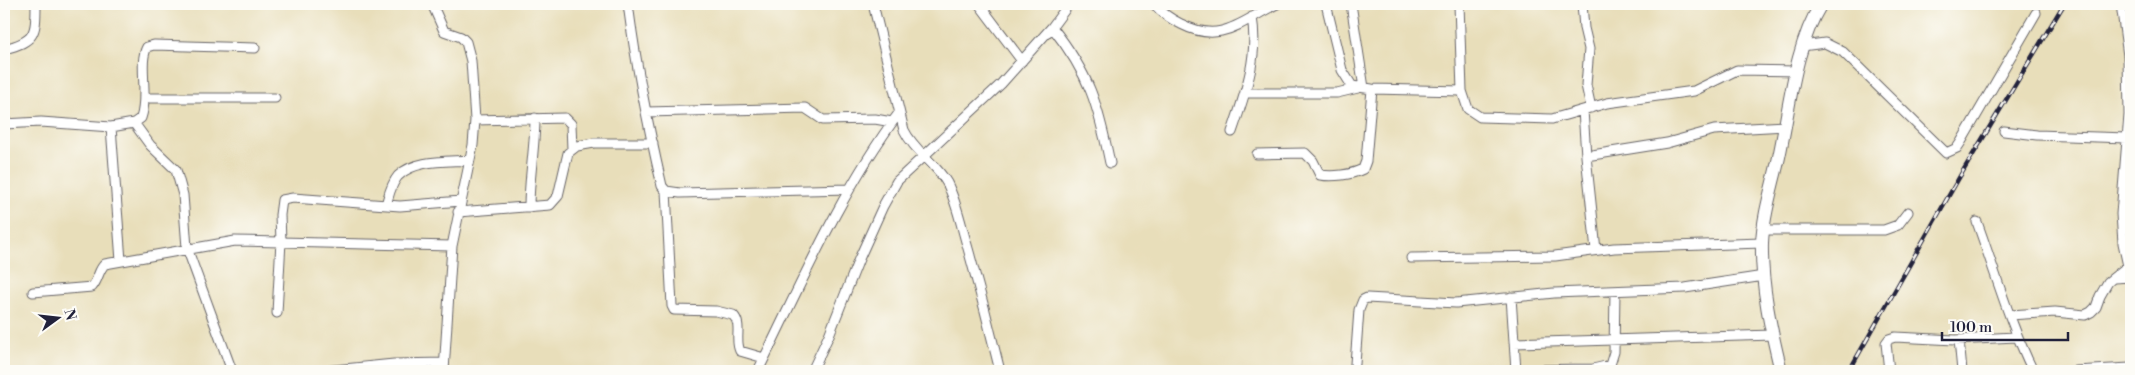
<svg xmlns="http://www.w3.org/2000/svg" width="2135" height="375" font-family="'Libre Bodoni',serif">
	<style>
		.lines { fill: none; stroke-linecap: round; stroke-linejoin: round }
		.minor-casing { stroke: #676467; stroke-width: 11 }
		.secondary-casing { stroke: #676467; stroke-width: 14 }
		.minor { stroke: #fff; stroke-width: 9 }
		.secondary { stroke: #fff; stroke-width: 12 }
		.rail-casing { stroke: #22223b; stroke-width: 4.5 }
		.rail { stroke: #fdfcf7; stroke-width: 2.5; stroke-dasharray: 8; stroke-linecap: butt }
	</style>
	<rect width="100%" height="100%" fill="#fdfcf7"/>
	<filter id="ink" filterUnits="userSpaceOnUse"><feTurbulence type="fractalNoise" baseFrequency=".02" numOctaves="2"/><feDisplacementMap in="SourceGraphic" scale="10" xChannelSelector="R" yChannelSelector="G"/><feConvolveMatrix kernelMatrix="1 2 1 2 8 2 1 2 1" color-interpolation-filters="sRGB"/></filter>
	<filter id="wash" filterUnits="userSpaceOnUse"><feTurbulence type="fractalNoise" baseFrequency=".0096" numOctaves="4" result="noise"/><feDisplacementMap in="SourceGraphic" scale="20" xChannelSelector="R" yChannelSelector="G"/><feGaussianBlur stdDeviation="1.12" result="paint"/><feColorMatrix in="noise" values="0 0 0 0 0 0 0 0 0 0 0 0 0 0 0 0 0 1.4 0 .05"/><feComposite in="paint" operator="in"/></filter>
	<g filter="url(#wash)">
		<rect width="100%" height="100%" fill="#e8deba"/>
	</g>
	<g filter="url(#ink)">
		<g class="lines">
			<g class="minor-casing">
				<path id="minor" d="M432 4 444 31 461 37 466 42 471 61 475 120 473 145 452 246 444 371
					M628 4C636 65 648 126 662 186L666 191 680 193 849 189
					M873 4 904 130C914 151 936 163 947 183 957 203 961 225 967 245 979 287 990 329 1000 371
					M979 4 1022 61
					M1154 4C1162 13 1170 19 1181 24 1222 45 1241 21 1277 4
					M1326 4 1342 70 1352 86 1372 89 1462 91
					M1351 4 1364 88
					M1459 4 1462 91 1468 109 1480 117 1552 119 1607 103 1694 91 1737 70 1795 71
					M1582 4 1584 28 1589 49 1586 85 1591 108
					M1052 27C1090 75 1098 105 1110 163
					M1802 46 1825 43 1843 52 1946 153 1957 148 1961 142 2036 13
					M4 49C35 41 36 35 36 4
					M1246 93H1337L1358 88
					M146 98H275
					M1583 110 1586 156 1596 250
					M646 112 805 108 823 120 875 119 892 122
					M475 120 565 118 571 124 572 149
					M134 123 150 145 176 170 183 195 187 248 232 371
					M4 124 41 122 111 127
					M2004 131 2037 135 2127 138
					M1232 132C1245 94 1259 57 1252 17
					M1257 154 1305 153 1313 161 1320 175C1333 177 1351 175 1363 169L1366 161 1372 89
					M1586 156 1667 143 1714 130 1786 126
					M666 191 672 306 674 310 716 311 733 315C743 325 734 339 740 351L764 358
					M386 205C389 195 391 184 398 176 415 159 448 162 470 160
					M529 207C529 177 535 148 535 118
					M458 212 550 205 558 196 568 153 577 146 594 143H653
					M1977 222C1995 272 2010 324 2033 371
					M1763 230H1884L1898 225 1908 212
					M1411 258 1555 256 1614 248 1762 243
					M121 261 111 127 134 123 141 118C149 95 138 63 147 47L154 45 255 48
					M2114 278 2131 277
					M33 292 92 287C99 279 98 270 105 264L235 241 452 246
					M1511 297 1516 371
					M277 313 281 241 280 215 282 200 293 198 400 206 461 201
					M2010 315 2055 312 2085 315 2091 312 2096 307 2100 296 2108 282 2128 266 2123 243 2121 214 2129 115 2128 56 2121 4
					M1959 340 1962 371
					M1514 343 1773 335
					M1355 364 1359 310 1363 300 1367 298 1456 303 1554 293 1685 288 1764 276
					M1515 370 1593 369 1610 365 1614 352 1615 291
					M324 371 394 364 444 363
					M758 371C801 284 841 191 899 113
					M812 371 829 335 859 259 883 206 897 181 1001 84 1052 27 1069 4
					M1889 371 1886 343 1889 339 1895 337 1955 340 2016 337
					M2075 371 2130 368"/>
			</g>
			<g class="secondary-casing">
				<path id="secondary" d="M1781 371C1771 330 1761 286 1762 243 1763 215 1773 185 1779 157 1790 107 1794 48 1821 4"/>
			</g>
			<use href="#minor" class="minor"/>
			<use href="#secondary" class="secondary"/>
			<g class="rail-casing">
				<path id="rail" d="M1849 371 1960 176 2064 4"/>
			</g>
			<use href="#rail" class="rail"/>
		</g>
	</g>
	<rect width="2135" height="375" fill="none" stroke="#fdfcf7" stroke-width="20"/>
	<g transform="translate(58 318) rotate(75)" stroke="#fdfcf7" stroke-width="4" paint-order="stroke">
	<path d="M0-4L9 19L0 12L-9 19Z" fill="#22223b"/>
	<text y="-8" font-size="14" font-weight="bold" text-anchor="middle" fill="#22223b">N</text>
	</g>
	<path d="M1942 332v8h126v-8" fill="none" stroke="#22223b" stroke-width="2.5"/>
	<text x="1950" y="332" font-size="15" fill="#22223b" stroke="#fdfcf7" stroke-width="4" paint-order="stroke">100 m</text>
</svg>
